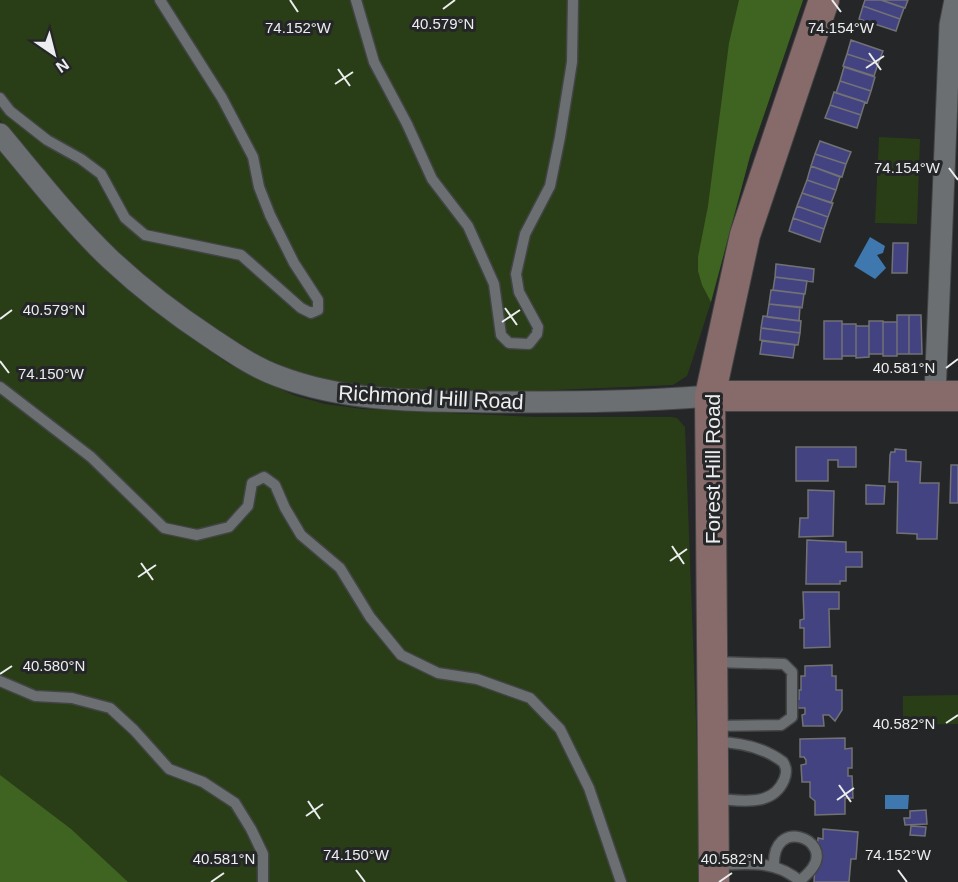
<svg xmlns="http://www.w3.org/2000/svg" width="958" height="882" font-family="Arial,sans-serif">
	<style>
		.green { fill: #293e17 }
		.forest { fill: #3f6320 }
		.water { fill: #3e78ae }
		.building { fill: #444382; stroke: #727275; stroke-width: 1.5 }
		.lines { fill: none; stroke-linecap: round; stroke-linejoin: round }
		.lane-casing { stroke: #424445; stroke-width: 13 }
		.street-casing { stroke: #424445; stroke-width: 23 }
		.secondary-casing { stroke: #424445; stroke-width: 32 }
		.lane { stroke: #6c6f71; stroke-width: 10 }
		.street { stroke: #6c6f71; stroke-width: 21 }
		.secondary { stroke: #876b6a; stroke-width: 30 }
		.ticks { fill: none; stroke: #ebedee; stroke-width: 2 }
		.labels { text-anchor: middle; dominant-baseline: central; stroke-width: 6; stroke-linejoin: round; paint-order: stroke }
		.street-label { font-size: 21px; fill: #ebedee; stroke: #242627 }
		.ticks-label { font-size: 15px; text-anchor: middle; fill: #ebedee; stroke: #242627; stroke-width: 6; stroke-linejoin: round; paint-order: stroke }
	</style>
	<rect width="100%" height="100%" fill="#242627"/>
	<path class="green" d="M0 0H803L750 156 711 302 693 358 687 376 673 385 464 394 411 393 301 378 230 342 147 280 115 249 57 187 0 120Z
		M879 137 920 139 917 224 875 223Z
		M0 149 146 304 227 363 293 395 325 404 363 409 537 417H672L677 418 685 427 702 882H0Z
		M958 695V724L903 725V696Z"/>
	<path class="forest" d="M739 0H803L750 156 711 302 702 285 698 271V257L708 206 729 43Z
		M0 775 71 829 128 882H0Z"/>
	<path class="water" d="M870 237 885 246 883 253 877 255 886 268 875 279 854 266Z
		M885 795H909L908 809H885Z"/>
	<path class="building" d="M865 0H881L904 8 900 19 863 6Z
		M881 0H908L905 8Z
		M863 6 900 19 896 31 859 19Z
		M851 40 883 51 878 64 847 54Z
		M847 54 878 64 874 76 843 66Z
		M844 67 875 77 871 91 840 81Z
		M840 81 871 91 867 103 836 93Z
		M834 92 865 102 861 115 830 105Z
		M830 105 861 115 857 128 825 118Z
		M820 141 851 152 846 164 815 154Z
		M815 154 846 164 842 177 811 166Z
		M811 166 840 177 836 190 807 180Z
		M807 180 836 190 831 203 802 193Z
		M802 193 833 203 828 217 797 206Z
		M797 206 828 217 824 229 793 218Z
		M793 218 824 229 820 242 789 231Z
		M893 243H908L907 273H892Z
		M776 264 814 269 813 282 775 277Z
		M775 277 807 281 805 294 773 290Z
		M771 290 804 294 802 308 769 304Z
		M769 304 800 307 799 321 767 317Z
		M897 315H909V354H897Z
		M909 315H921L922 354H909Z
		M763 316 801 321 800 333 761 328Z
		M824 321H842V359H824Z
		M869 321H883V354H869Z
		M883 322H897V356H883Z
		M842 324H856V356H842Z
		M856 326H869V357L856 358Z
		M761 328 800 333 798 345 760 340Z
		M762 341 795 345 793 358 760 354Z
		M796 447H856V467H838V460H828V481H796Z
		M895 449 906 450V461L921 462 920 483H939L937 539H917V534L897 533 898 482H889L890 455 891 452H895Z
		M951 465H958V503H950Z
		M866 485 885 486 884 504H866Z
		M808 490 834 491 833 536 799 537 800 518H808Z
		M807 540 846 542V552H862V567H846V581H840V584H806Z
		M803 592H839V609H829L830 647 804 648V628H800V620L804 619Z
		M832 665V676H836V690H842V710L835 721 829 715H823L824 726H803L802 715 805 714V708H798L797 699H799V690H801V676H805V666Z
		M845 738V749L852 748V768H848V776H852L853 798H845V814L815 815V801L810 797V782H802L801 765 806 764V760L804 757H800V739Z
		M926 810 927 824 905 825 904 818H910V811Z
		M911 826 926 827 925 836 910 835Z
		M823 829 858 832 856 859H851L849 882H814L815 866H820L821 858H816L818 838 823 839Z"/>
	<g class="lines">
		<g class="lane-casing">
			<path id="lane" d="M356 0 374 62 407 124 432 179 468 226 494 284 501 335 509 343 529 344 537 334 538 327 519 292 516 274 525 234 550 186 560 137 572 62 573 0
				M0 98 10 111 47 140 81 159 101 174 125 218 145 235 241 255 301 308 311 313 318 310V300L294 263 270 215 259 187 253 157 222 98 160 0
				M0 387 91 457 164 528 197 535 229 527 248 506 252 483 264 477 275 485 285 508 301 535 340 568 370 617 401 655 438 673 477 679 530 698 560 729 589 788 621 882
				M0 681 35 696 72 698 110 708 134 730 169 769 203 782 235 803 251 829 263 854V882
				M713 726 781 725 792 717V672L784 664 715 662
				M714 742C738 742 762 746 783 762 787 768 787 773 784 780 772 808 740 800 716 799
				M715 865C747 864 775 859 801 882
				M774 866C772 816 832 839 813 867 810 872 804 877 800 881"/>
		</g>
		<g class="street-casing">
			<path id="street" d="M0 134C36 177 71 222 111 260 142 289 176 315 211 338 232 352 255 368 278 376 348 403 424 401 497 402 568 402 639 402 710 396
				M935 395 950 25 955 0"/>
		</g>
		<g class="secondary-casing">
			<path id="secondary" d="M710 396H958
				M714 882 710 396 745 235 824 0"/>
		</g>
		<use href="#lane" class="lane"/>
		<use href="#street" class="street"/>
		<use href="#secondary" class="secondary"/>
	</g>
	<path class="ticks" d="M290 0 298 12M832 0 841 12M443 9 455 0M869 53 881 70M866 68 884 56M338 69 350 86M335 84 353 72M949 168 958 180M505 308 517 325M0 319 12 310M502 322 520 310M0 361 9 373M946 368 958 359M672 546 684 564M670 561 687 549M141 563 153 580M138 577 156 565M0 674 12 666M946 723 958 715M839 785 851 802M837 800 854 788M308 801 320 819M306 816 323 804M356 870 365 882M898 870 907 882M211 882 224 873M719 882 732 873"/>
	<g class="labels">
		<g class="street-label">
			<text transform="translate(431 397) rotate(3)">Richmond Hill Road</text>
			<text transform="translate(712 469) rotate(-90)">Forest Hill Road</text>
		</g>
	</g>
	<g class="ticks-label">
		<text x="443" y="29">40.579°N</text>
		<text x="298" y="33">74.152°W</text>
		<text x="841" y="33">74.154°W</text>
		<text x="907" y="173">74.154°W</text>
		<text x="54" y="315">40.579°N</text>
		<text x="904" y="373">40.581°N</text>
		<text x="51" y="379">74.150°W</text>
		<text x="54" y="671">40.580°N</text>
		<text x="904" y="729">40.582°N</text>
		<text x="356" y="860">74.150°W</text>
		<text x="898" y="860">74.152°W</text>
		<text x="224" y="864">40.581°N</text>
		<text x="732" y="864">40.582°N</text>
	</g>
	<g transform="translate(54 54) rotate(145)" stroke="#242627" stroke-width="4.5" paint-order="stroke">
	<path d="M0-4.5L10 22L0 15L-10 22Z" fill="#ebedee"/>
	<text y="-9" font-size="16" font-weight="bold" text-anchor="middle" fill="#ebedee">N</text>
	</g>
</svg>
